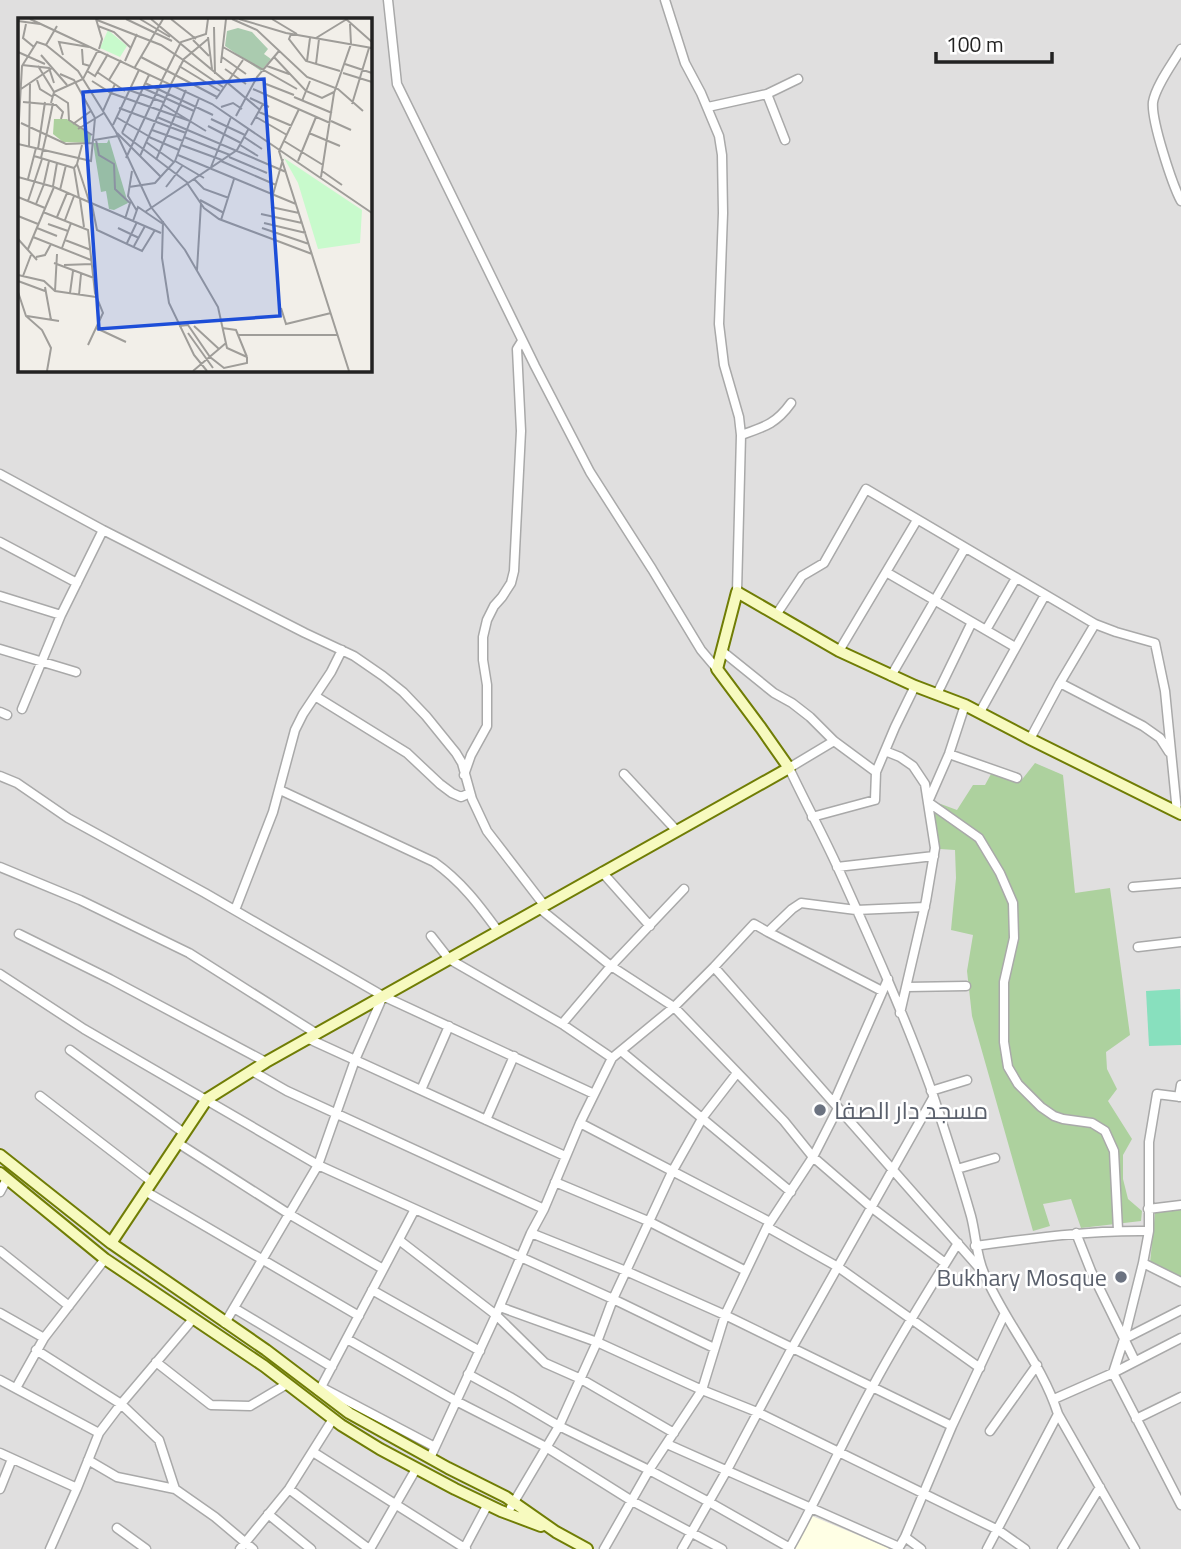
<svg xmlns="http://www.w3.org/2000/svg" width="1181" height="1549" font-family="'Titillium Web',Cairo,sans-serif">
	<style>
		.residential { fill: #e0dfdf; fill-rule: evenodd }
		.education { fill: #ffffe5 }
		.forest { fill: #add19e }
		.pitch { fill: #88e0be }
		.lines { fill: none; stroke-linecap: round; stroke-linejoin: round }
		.street-casing { stroke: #a9a9a9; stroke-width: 11 }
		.secondary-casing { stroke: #707d05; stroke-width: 14 }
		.street { stroke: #fff; stroke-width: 8 }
		.secondary { stroke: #f7fabf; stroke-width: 10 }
		.worship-dot { fill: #6b7280; stroke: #fff; stroke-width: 2.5 }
		.labels { text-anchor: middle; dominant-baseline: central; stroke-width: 5; stroke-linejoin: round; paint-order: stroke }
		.worship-label { font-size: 24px; fill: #5b616d; stroke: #fff; text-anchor: start }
		.inset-road { fill: none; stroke: #9f9d99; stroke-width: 2 }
		.view { fill: #1d4ed8; fill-opacity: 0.15; stroke: #1d4ed8; stroke-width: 3.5 }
		.inset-edge { fill: none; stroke: #222; stroke-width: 3.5 }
	</style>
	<rect width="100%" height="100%" fill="#f2efe9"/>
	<path class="residential" d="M0 0H1181V1549H0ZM19 19H369V369H19Z"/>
	<path class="education" d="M812 1516 889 1548 888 1549H794Z"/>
	<path class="forest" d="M1035 763 1063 775 1075 893 1110 888 1130 1035 1106 1052 1107 1069 1117 1089 1108 1101 1132 1139 1123 1155V1179L1128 1199 1142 1211 1141 1221 1081 1228 1071 1199 1043 1204 1050 1226 1033 1231 972 1016 967 971 973 935 951 930 956 878 955 850 940 849 933 814 938 803 957 810 973 785H985L991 774 1020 782Z
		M1181 1209V1277L1150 1263 1155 1213Z"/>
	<path class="pitch" d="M1180 989 1181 1045 1149 1046 1146 991Z"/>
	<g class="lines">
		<g class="street-casing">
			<path id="street" d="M388 0 397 84 535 366 590 472 652 569 701 650 717 669
				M665 0 685 63 701 93 719 136 722 155 723 213 719 324 724 365 739 417 741 435 737 592
				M1181 49C1173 63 1156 85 1153 102 1151 120 1172 184 1181 201
				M767 94 785 140
				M708 107 767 94 798 79
				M741 435C764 427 776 424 791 403
				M0 474 103 530 305 633 354 656 383 676 403 692 426 716 456 753 462 763 472 799 487 831 544 905
				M0 542 77 583
				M886 572 1015 647
				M0 596 61 615
				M776 615 802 576 824 563 866 489 1095 624 1116 632 1155 643 1165 691 1177 812
				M986 630 1016 578
				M0 649 76 672
				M722 651 774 693 792 703 810 717 834 741 876 772 895 727 915 686
				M839 651 917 520
				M891 676 965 548
				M1060 683 1143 726 1160 738 1169 752
				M937 694 972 622
				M315 696 407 753 440 784 452 793 461 797 470 793
				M965 705 949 754 928 802 979 838 1000 873 1013 903 1014 938 1004 982V1042L1008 1067 1018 1084 1041 1107 1054 1116 1063 1119 1092 1123 1105 1131 1114 1151 1118 1230
				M22 709 61 615 103 530
				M0 712 7 715
				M980 712 1045 595
				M1030 739 1060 683 1095 624
				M834 741 789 768C805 802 823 835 838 868 871 941 904 1014 931 1089 945 1131 959 1174 971 1216 976 1235 976 1255 984 1273 1005 1323 1042 1363 1058 1414L1135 1549
				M885 751 900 757 913 766 925 784 935 848 926 901 900 1013
				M949 754 1017 778
				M624 774 676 830
				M464 775 471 755 487 726V685L483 660V637L487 620 494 606 502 597 511 583 514 571 521 431 517 349 522 341
				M0 776 17 783 68 818 205 893 383 996 594 1094
				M280 790 434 862C461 881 479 905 498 931
				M812 817 875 800 876 772
				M0 867 80 900 189 953 317 1034
				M837 867 934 856
				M602 872 650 926
				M1133 887 1181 883
				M539 908 611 966 674 1007 784 1121 813 1157 871 1207 945 1263
				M235 910 273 812 295 730 303 714 331 672 342 650
				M856 910 925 907
				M768 932 882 991
				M19 934 110 979 266 1062
				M431 936 449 959 562 1024 612 1058
				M1138 947 1181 942
				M714 967 981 1270
				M0 974 84 1029 318 1165 613 1299 714 1348
				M907 987 966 986
				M562 1024 611 966 684 889
				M309 1039 565 1156
				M70 1050 184 1133
				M621 1051 791 1192
				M252 1071 287 1091 544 1209
				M421 1090 449 1026
				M931 1091 967 1080
				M40 1096 152 1182
				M1179 1097 1181 1085
				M1181 1097 1157 1094 1149 1142V1231L1143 1263 1124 1339 1113 1373 1181 1505
				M834 1102 888 979
				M486 1120 514 1056
				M580 1123 770 1222
				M178 1143 289 1214 383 1269
				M957 1169 995 1158
				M555 1182 648 1221 746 1271
				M145 1191 359 1316
				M0 1192 7 1179
				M1148 1209 1181 1205
				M767 1227 838 1267 980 1368
				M531 1233 626 1271 725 1315 952 1426
				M1076 1233 1091 1271 1135 1361
				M399 1240 496 1315 545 1363 581 1379 674 1433
				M975 1246C1033 1238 1091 1230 1149 1231
				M0 1251 69 1306
				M1143 1263 1181 1282
				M372 1290 480 1351
				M500 1307 597 1342 702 1390 757 1412 998 1530 1025 1549
				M234 1308 332 1367
				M0 1313 44 1338
				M225 1323 318 1165 355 1060 383 996
				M347 1339 456 1401 546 1447 632 1501 722 1549
				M1124 1339 1181 1310
				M36 1350 121 1404 159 1440 175 1489 215 1517 253 1549
				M156 1362 211 1405 250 1406 287 1384
				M468 1374 510 1397 559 1426 649 1470 709 1502 790 1548
				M0 1380 99 1433
				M321 1387 435 1447
				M16 1388 44 1338 105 1259
				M319 1391 415 1209
				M1054 1399 1113 1373 1181 1338
				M1136 1419 1181 1397
				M990 1431 1037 1365
				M667 1444 899 1547
				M313 1452 466 1549
				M0 1453 77 1488
				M430 1458 496 1315 531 1233 544 1209 580 1123 612 1058 674 1007 714 967 754 924 768 932 792 909 801 903 856 910
				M88 1460 117 1477 175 1489
				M0 1489 12 1459
				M289 1489 369 1549
				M511 1507 559 1426 597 1342 613 1299 672 1172 703 1117 737 1073
				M268 1514 311 1549
				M117 1528 146 1549
				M905 1537 921 1549
				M50 1549 77 1488 99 1433 121 1404 193 1319
				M240 1549 289 1489 333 1419
				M370 1549 416 1469
				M464 1549 488 1504
				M604 1549 649 1470 702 1390 725 1315 767 1227 813 1157 838 1108
				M682 1549 727 1470 792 1348 933 1098
				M789 1549C819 1496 843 1440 873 1386 899 1337 929 1290 958 1243
				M898 1549 905 1537 952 1426 1004 1315
				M987 1549 1058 1414
				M1062 1549 1100 1487"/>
		</g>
		<g class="secondary-casing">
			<path id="secondary" d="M0 1155 111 1243 266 1350 349 1413 448 1468 506 1497 556 1532 587 1549
				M0 1173 105 1259 264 1366 341 1425 380 1449 455 1489 501 1511 541 1526
				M111 1243 207 1099 266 1062 789 768 761 728 717 669 737 592 839 651 915 686 965 705 1030 739 1181 814"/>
		</g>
		<use href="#street" class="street"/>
		<use href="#secondary" class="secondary"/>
	</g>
	<g class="worship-dot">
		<circle cx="820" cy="1110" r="7"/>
		<circle cx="1121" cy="1277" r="7"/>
	</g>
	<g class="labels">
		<g class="worship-label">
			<text x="834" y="1110">مسجد دار الصفا</text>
			<text x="1107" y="1277" text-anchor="end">Bukhary Mosque</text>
		</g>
	</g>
	<g transform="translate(18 18)">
		<rect width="354" height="354" fill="#f2efe9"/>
		<path d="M36 101H49L73 117 72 125 45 124 35 116ZM91 121 110 185 96 192 91 191 88 173 83 174 75 125H89Z" fill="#add19e"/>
		<path d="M220 10 234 14 250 31 246 36 253 41 243 53 207 28 209 13Z" fill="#aacbaf"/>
		<path d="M90 12 109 28 102 39 82 30ZM266 140 344 192 342 225 300 231 280 165Z" fill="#c8facc"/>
		<path class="inset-road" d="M12 1 194 86 354 195M78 1 84 21 81 31M108 1 154 23M122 1 152 19M133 1 242 92M153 1 178 21M214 1 239 12 289 59 320 71 345 93M221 1 268 15 354 30M254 1 279 16M328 1 354 24M79 2 143 27 205 69M0 3 22 6M8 6 5 20 16 29M80 8 96 14 113 30M196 9 197 56M273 16 271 21 288 43 322 53M190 19 194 51M298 20 329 1M175 22 191 38M28 27 60 53 98 114 133 189 167 232 200 289 209 330 229 339M205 29 279 71M64 31 65 46 72 48M0 34 27 46M23 37 49 67M45 37 41 24 71 29M123 39 199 79M204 39 228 56M256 39 288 73 304 80 316 74M107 43 119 16M289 43 292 20M203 45 208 1M298 46 301 21M327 46 354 55M4 47 31 50 36 65M20 48 36 74 33 85M161 48 202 73M249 48 271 56M117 49 145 1M207 51 228 66M69 53 77 58 90 36M79 54 107 73M325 55 354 64M19 62 22 71 35 79M91 62 103 42M144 62 163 24 188 16 190 1M74 63 93 75 172 103M127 65 195 97M153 66 166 41 190 21M248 66 276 77M125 70 176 93M3 71 34 50M108 71 145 84M235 71 312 105M36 74 65 61 80 32M36 76 50 85 51 102 74 117M276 79 314 95M232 80 251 89M198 81 225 42M284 83 292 63M5 84 38 87 45 94 43 101M144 86 188 113M334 86 351 30M203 89 215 85 224 91M101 90 168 115M281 91 261 133 331 353M85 93 97 66M241 94 274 108M218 98 239 59 261 33M98 99 132 119M139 99 268 154M238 99 269 117M193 101 227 117M313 103 333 112M3 105 48 126 74 125M55 106 73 93M95 107 121 52M233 107 245 86M190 108 223 125M60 111 86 95M134 112 165 123M29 114 35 85M99 115 142 158M104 115 170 165M104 115 131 57M291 115 322 128M0 119 4 48 19 24 28 27 39 8M131 119 161 132M166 119 212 137M226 119 244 131M76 122 100 118M78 122 81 137 96 146 97 171 112 185 107 201M266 123 305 147M128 124 156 144M0 126 73 143 77 100 56 62 42 56M64 127 59 146 72 186M163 127 204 142M222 127 240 138M11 129 12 66M20 131 27 84M160 137 278 186M16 138 56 150 59 146M122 138 154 66M211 139 249 155M23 140 29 114M108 140 144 63M138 142 168 72M157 143 186 160M203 143 258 167M280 143 298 99M193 149 213 99M56 150 61 180M114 153 110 178 119 193M304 153 324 167M0 159 36 169 143 215M303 159 316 75 333 26 332 6M10 161 18 130M176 161 186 171 211 180M26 165 31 143M169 165 186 190 201 201 294 236M35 168 39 145M111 169 137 165 157 143 181 80M148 169 165 147M42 172 48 147M0 179 27 190M254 180 265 141M62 181 66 209M182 182 206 195M10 183 24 141M18 186 26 166M74 187 79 212 124 233 137 212M253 189 281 195M25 194 70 212 77 275 85 295 70 327M127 194 219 132 231 110M243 196 284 205M0 198 20 206M39 199 49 175M47 202 56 178M203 202 216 161M115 203 120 189 145 206M145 203 144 240 151 285 176 337 189 353M246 205 288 215M30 206 50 213M19 210 39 218M100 210 121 220M244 210 291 226M15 219 73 242M0 221 19 242M47 222 73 232M109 225 119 204M116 228 127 208M44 230 53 205M10 231 36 169M18 239 27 237 33 226M36 245 76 260M46 247 74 246M179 252 183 185M0 257 26 263 37 273 78 279M5 258 13 237M0 263 27 273M27 269 33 302M37 273 39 236M0 274 8 298 24 312 33 330 29 353M52 275 55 253M61 277 63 256M263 290 268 306 313 295M9 298 41 303M161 308 170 307 192 339 206 350 229 345V339M176 308 201 331M78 310 108 324M204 310 218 312 229 339M170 315 195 350M221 317H320M175 353 208 325"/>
		<path class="view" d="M246 61 262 298 81 311 65 74Z"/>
		<rect width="354" height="354" class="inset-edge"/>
	</g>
	<path d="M936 52v10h116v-10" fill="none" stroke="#222222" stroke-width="3.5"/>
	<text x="946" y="52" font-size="21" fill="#222222" stroke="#ffffff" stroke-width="5" paint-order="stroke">100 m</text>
</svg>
